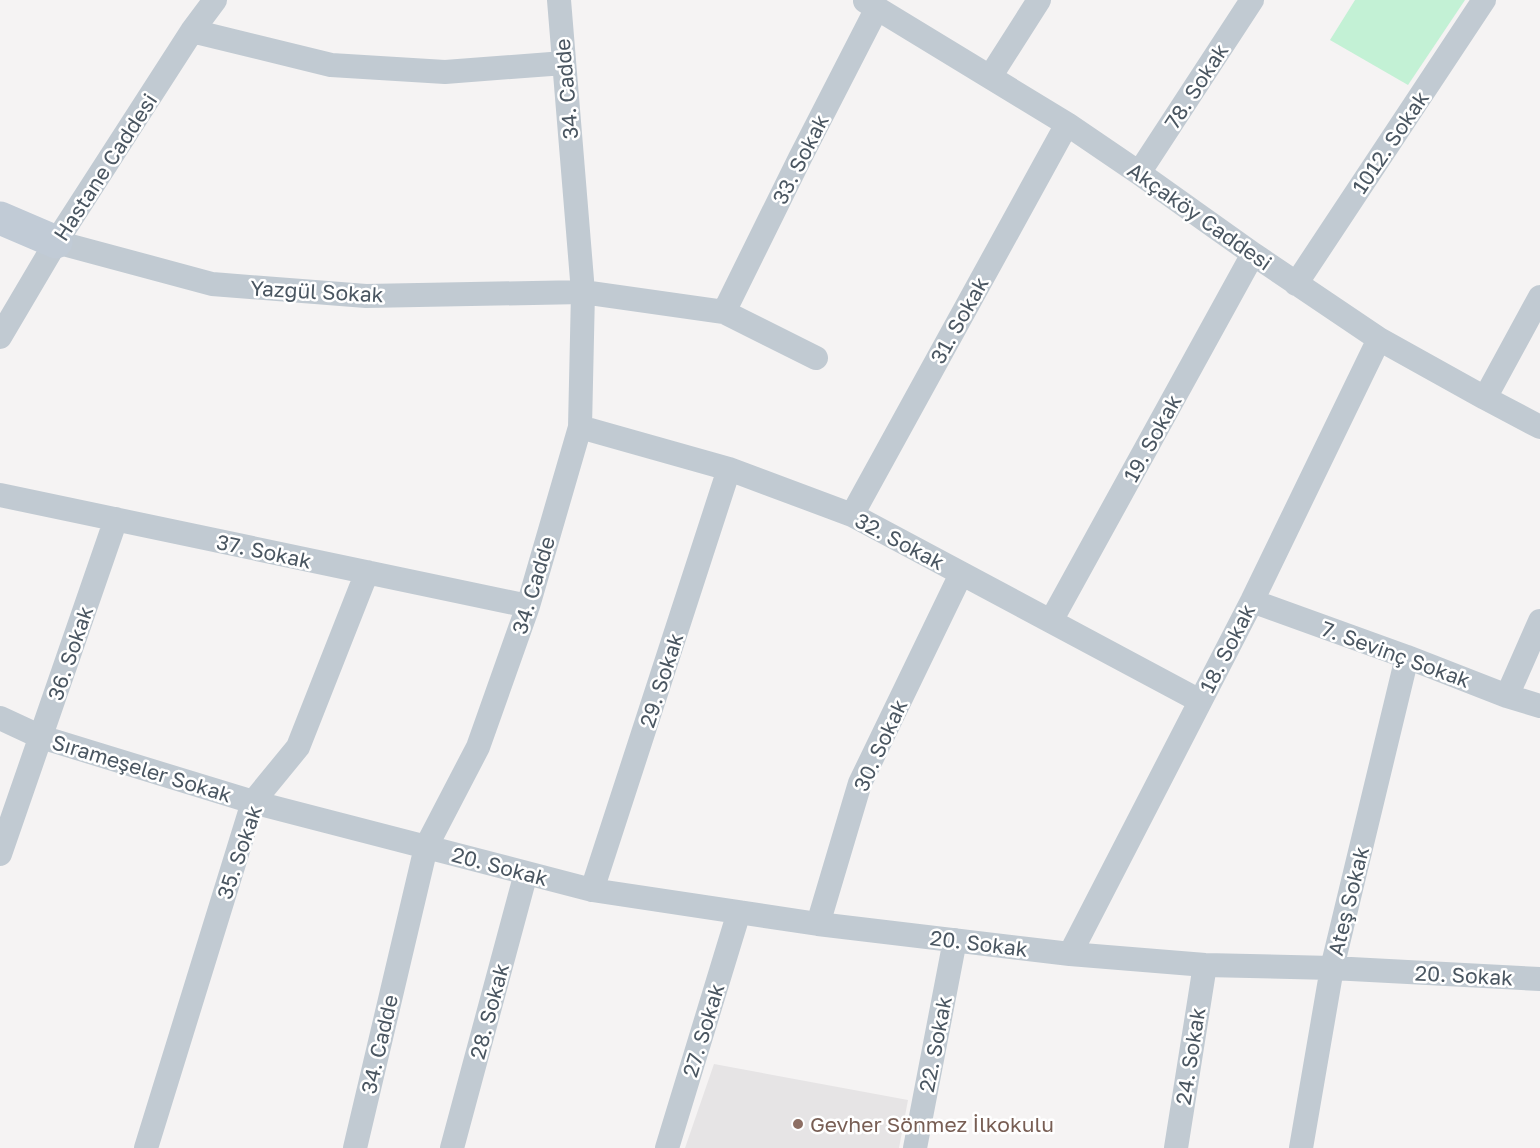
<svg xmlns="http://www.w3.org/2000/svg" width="1540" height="1148" font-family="'Golos Text',sans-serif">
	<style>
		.education { fill: #e6e4e5 }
		.green { fill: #c3f1d5 }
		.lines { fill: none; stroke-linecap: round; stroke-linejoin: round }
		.street { stroke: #c1cad2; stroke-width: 24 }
		.secondary { stroke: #c1cbd6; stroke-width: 33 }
		.education-dot { fill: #8d6e63; stroke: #fff; stroke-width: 2 }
		.labels { text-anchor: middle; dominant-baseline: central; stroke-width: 5; stroke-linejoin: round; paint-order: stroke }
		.street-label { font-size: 21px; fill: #4a5661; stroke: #fff }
		.education-label { font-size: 21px; fill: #785e54; stroke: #fff; text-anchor: start }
	</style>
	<rect width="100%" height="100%" fill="#f5f3f3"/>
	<path class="education" d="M714 1064 908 1100 899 1148H685Z"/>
	<path class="green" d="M1355 0H1465L1408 85 1330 40Z"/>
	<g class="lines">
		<path class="street" d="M865 1 1067 124 1139 173 1253 254 1379 339 1485 398 1540 427
			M192 31 331 65 445 72 564 63
			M990 77 1039 0
			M1139 173 1252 0
			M56 242 212 284 366 296 583 292 724 312 800 158 877 8
			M1296 284 1484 0
			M724 312 816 358
			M0 337 56 242 192 31 215 0
			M1485 398 1540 297
			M580 427 729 469 852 515 1200 701
			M0 495 528 606
			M852 515 1067 124
			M1252 601 1407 657 1507 696 1540 706
			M1051 621 1253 254
			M1507 696 1540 621
			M0 718 41 737 253 802 592 890 818 924 1070 954 1205 965 1332 968 1540 979
			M0 854 116 519
			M592 890 729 469
			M818 924 860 783 961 574
			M1070 954 1252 601 1379 339
			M146 1148 253 802 298 747 367 572
			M355 1148 426 847 478 747 528 606 580 427 583 292 559 0
			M452 1148 526 873
			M667 1148 739 912
			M915 1148 955 940
			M1176 1148 1205 965
			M1301 1148 1332 968 1407 657"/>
		<path class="secondary" d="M0 218 56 242"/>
	</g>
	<circle class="education-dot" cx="798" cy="1124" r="6"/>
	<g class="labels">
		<g class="street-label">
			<text transform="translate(1196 86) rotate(-57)">78. Sokak</text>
			<text transform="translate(566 89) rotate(-95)">34. Cadde</text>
			<text transform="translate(1390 142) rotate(-56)">1012. Sokak</text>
			<text transform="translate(800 159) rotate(-63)">33. Sokak</text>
			<text transform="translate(105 167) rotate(-57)">Hastane Caddesi</text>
			<text transform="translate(1200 216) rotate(35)">Akçaköy Caddesi</text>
			<text transform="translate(317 291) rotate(3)">Yazgül Sokak</text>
			<text transform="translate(959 320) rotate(-61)">31. Sokak</text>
			<text transform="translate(1152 438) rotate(-61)">19. Sokak</text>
			<text transform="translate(900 541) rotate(28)">32. Sokak</text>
			<text transform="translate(264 551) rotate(12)">37. Sokak</text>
			<text transform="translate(533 585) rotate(-73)">34. Cadde</text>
			<text transform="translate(1227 648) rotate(-63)">18. Sokak</text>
			<text transform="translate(70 653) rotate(-71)">36. Sokak</text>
			<text transform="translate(1396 654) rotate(20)">7. Sevinç Sokak</text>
			<text transform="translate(661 680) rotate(-72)">29. Sokak</text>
			<text transform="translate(880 745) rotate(-65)">30. Sokak</text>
			<text transform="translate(142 768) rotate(17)">Sırameşeler Sokak</text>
			<text transform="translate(239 852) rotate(-71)">35. Sokak</text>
			<text transform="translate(500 866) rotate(15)">20. Sokak</text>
			<text transform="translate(1348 901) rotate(-76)">Ateş Sokak</text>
			<text transform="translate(979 943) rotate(7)">20. Sokak</text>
			<text transform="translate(1464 975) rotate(3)">20. Sokak</text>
			<text transform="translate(489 1011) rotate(-75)">28. Sokak</text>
			<text transform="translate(703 1030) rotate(-73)">27. Sokak</text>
			<text transform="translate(379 1044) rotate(-77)">34. Cadde</text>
			<text transform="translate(935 1044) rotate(-79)">22. Sokak</text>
			<text transform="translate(1190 1056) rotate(-81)">24. Sokak</text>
		</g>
		<g class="education-label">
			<text x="810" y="1124">Gevher Sönmez İlkokulu</text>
		</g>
	</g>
</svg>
